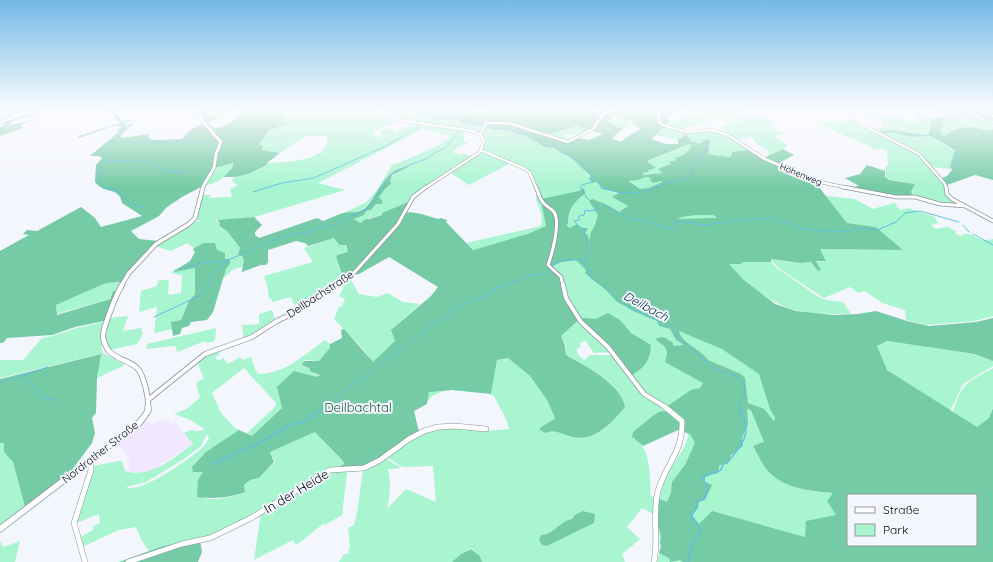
<svg xmlns="http://www.w3.org/2000/svg" width="993" height="562" font-family="Quicksand,sans-serif">
	<style>
		.industrial { fill: #efe8fe }
		.green { fill: #a8f5d0; fill-rule: evenodd }
		.forest { fill: #75cba5; fill-rule: evenodd }
		.lines { fill: none; stroke-linecap: round; stroke-linejoin: round }
		.stream-far1 { stroke: #61c0e1; stroke-width: 1 }
		.stream { stroke: #61c0e1; stroke-width: 1.5 }
		.minor-far3-casing { stroke: #8d929c; stroke-width: 3.5 }
		.minor-far2-casing { stroke: #8d929c; stroke-width: 4.5 }
		.minor-far1-casing { stroke: #8d929c; stroke-width: 5.5 }
		.minor-casing { stroke: #8d929c; stroke-width: 6 }
		.major-far3-casing { stroke: #8d929c; stroke-width: 4 }
		.major-far2-casing { stroke: #8d929c; stroke-width: 5 }
		.major-far1-casing { stroke: #8d929c; stroke-width: 6 }
		.major-casing { stroke: #8d929c; stroke-width: 7 }
		.minor-far3 { stroke: #fff; stroke-width: 2.5 }
		.minor-far2 { stroke: #fff; stroke-width: 3 }
		.minor-far1 { stroke: #fff; stroke-width: 4 }
		.minor { stroke: #fff; stroke-width: 5 }
		.major-far3 { stroke: #fff; stroke-width: 3 }
		.major-far2 { stroke: #fff; stroke-width: 3.5 }
		.major-far1 { stroke: #fff; stroke-width: 4.5 }
		.major { stroke: #fff; stroke-width: 5.5 }
		.labels { text-anchor: middle; dominant-baseline: central; stroke-width: 4; stroke-linejoin: round; paint-order: stroke }
		.far-street-label { font-size: 9px; fill: #0a0c0f; stroke: #f3f6fd }
		.street-label { font-size: 11px; fill: #0a0c0f; stroke: #f3f6fd }
		.water-label { font-size: 12px; font-style: italic; fill: #002f3c; stroke: #f3f6fd }
		.near-park-label { font-size: 13px; fill: #195b42; stroke: #f3f6fd }
		.near-street-label { font-size: 13px; fill: #0a0c0f; stroke: #f3f6fd }
	</style>
	<rect width="100%" height="100%" fill="#f3f6fd"/>
	<path class="industrial" d="M166 418 171 424 176 423 193 444 153 470 143 473 127 471 130 465 127 455 117 443 145 420 152 425Z"/>
	<path class="green" d="M0 109H36L0 121Z
		M203 109H239L218 118 207 114Z
		M374 109 400 121 373 131 375 137 381 136 380 131C384 130 390 127 392 131L394 129V132L398 133 399 129 410 126 413 123 456 129 453 135 457 129 466 130 464 132V142L468 143 457 147 453 152 459 155 464 153 472 157 431 182 415 194 408 202 382 213V215L366 219 359 223 354 219 364 215 366 211 371 210 376 204H381L383 202 378 198 385 189 392 183 390 181C392 173 402 171 409 166 387 168 382 187 370 201 366 205 362 212 356 213 353 214 347 213 344 213L367 202 377 190 392 165 413 157 439 145 451 136 423 129 318 183 345 190 254 217 226 220 211 219 217 220 216 221 220 223 219 227 227 231 240 248 238 254 243 257 244 261 242 267 234 269 222 279 226 269 230 264V259H225V253L217 250 215 243H204L194 248 187 243 171 251 155 246 191 223 202 220H195L202 195H211L209 198 231 197 232 196 230 189 238 185 232 181 234 177 257 171 268 164 267 163C282 162 331 163 327 136H305L280 153 262 150 263 147 260 144 269 130 287 124 280 116 287 111 281 110Z
		M376 109H423L446 114 451 110 450 109H476L478 113 447 116 547 134 577 126 590 130 582 135 565 134V135L567 138 572 140 608 191 620 194 612 197 628 206 619 212 605 204 745 361 759 374 775 418 774 422 788 485 810 491 833 493 836 515 805 537 722 514 705 562H657L661 548 657 518 660 490 666 476 685 446 688 436 684 424 645 394 621 361 581 321 567 298 563 280 453 387 432 396 426 403 317 430 262 453 204 498C218 501 232 497 245 492L244 485 250 480 259 478 275 462 270 452 315 432 343 461 344 464 340 466V472H347L342 515 325 525 324 523C314 531 306 538 296 545L293 540 254 560 261 514 207 538C188 539 167 545 149 551L142 541 136 527 119 530 82 547 79 538 93 530V526L100 523 99 514 76 523 93 466 119 461H122L125 471C151 479 173 458 193 444L184 433 191 430 197 431 205 430C196 422 185 417 174 414L186 409 200 398 196 383 204 378 199 368 198 360 218 350 220 354 215 357 218 361 223 358 228 364 240 357 243 360 251 357 256 371 258 374C285 374 304 355 325 340L330 344 331 347 369 365 372 361 363 349 334 319 339 307 342 306 345 299 339 296 344 287 341 283 350 278 359 294 377 297 388 293 403 302 420 304 391 330 442 289 471 253 513 239 473 250 466 243 541 226 542 216 536 199 537 188 529 172 511 163 469 185 451 173 427 188 409 205 417 194 477 155 483 154H479L482 149 484 140 478 133 398 120ZM324 355 331 368 320 376 311 372 309 368 302 365 304 360 319 361ZM244 368 276 403 275 407 247 433 251 436 249 438 233 426 221 413 212 393ZM207 434 209 438C207 442 205 445 202 448 191 458 139 495 126 487L146 482 184 459 201 446Z
		M682 109H750L737 113 748 118C757 117 766 114 773 121L770 126 783 134 774 136 788 146 766 157 770 152 758 145 751 136 737 140 749 150 732 152 729 157 707 154 703 143 691 142 688 136V133L710 131 724 132 720 128 740 120 733 116 737 119 729 122 719 118H710L711 120 680 130 687 133 678 140 658 136V135L656 134 676 120 675 119 682 117 676 120 679 121 693 114Z
		M893 109H916L918 112 933 118 931 120 929 135 888 130 879 132 866 127 881 128 884 126 882 123 883 120 874 118 867 119 864 115 865 111 918 122V116L916 112Z
		M935 109H969L977 116 993 121V123L976 116 967 115 991 124 993 126 992 130C977 132 962 121 946 136H943L939 130 942 125 940 121 944 120 946 118 959 117 960 115 936 117Z
		M615 115 634 121 632 124 622 129 607 122Z
		M857 119 864 127 917 154 945 185 946 193 962 205 946 204 914 197 911 192 915 184 886 179V165L888 166 887 150 872 149V147L833 131 818 123Z
		M892 132 910 137 931 136 955 151 950 166 952 169 932 167 915 151 883 134Z
		M689 144 691 145C689 154 682 156 674 158L676 160 669 162 671 164 658 169 664 173 643 175 642 173 649 172 648 170 656 168 646 162Z
		M232 163C233 175 214 184 204 186L215 169Z
		M646 177 654 178 649 179 653 183 661 180 662 182 649 188 640 189 629 180H638Z
		M826 196 855 199 873 209 894 203 898 205 895 206 901 210 908 208 935 217 938 223 931 225 936 229 948 227 957 232 954 233 960 236C970 230 973 238 982 240 985 241 990 239 993 239V316L975 321 938 324 927 325 906 320 905 310 882 303 865 291 858 293 850 287 824 298 780 269 770 259 799 263 826 261 820 249 903 250 876 227 847 223Z
		M697 215H713L717 219H676L682 217Z
		M334 238 339 245H345L348 252 337 255 336 257 344 279 303 306 300 303 294 305 291 297 272 302V299H269L268 289 264 276 313 262 304 248Z
		M743 262H771L776 267 817 296 826 300 843 302 851 314C827 314 798 315 777 303 759 294 742 278 728 264H741Z
		M179 267 174 271 175 272 195 268V294L189 301 181 320 172 322 173 329 154 333 157 307 139 312 141 291 157 286 158 280H169L168 295 181 293 182 275 171 273 175 269Z
		M121 282 117 290 113 291 109 299 57 314 56 305 106 283Z
		M272 310 276 321 244 340 242 325 259 324V314Z
		M128 316 123 331 141 328 143 334 137 344 110 350C103 339 106 329 110 318Z
		M579 321 611 352 594 353 585 340 579 344 581 346 576 350 579 356 584 360 590 355H613L642 394 669 411 654 415 632 437C635 440 639 443 642 446 650 456 651 482 650 495L656 498 655 515 642 508 627 527 640 539 622 554 625 562H482L480 556 471 548 461 554 452 562H339L344 554H348L350 546 348 528 354 525 357 513 363 470 385 458 401 468 388 469C391 483 390 496 387 509L406 489 436 502 433 466 405 467 400 466 387 457 424 431 448 427 485 431 509 429 507 421 494 396 491 394 497 360 508 358 530 376 547 400 555 418 550 423 539 428 545 432C555 428 562 434 571 437 575 438 580 437 584 437 602 435 614 421 625 407 620 381 586 367 566 355V346L561 336ZM583 511 587 512 594 523 547 546 542 545 539 540 541 535C553 535 560 521 572 519L576 514Z
		M103 322H105L101 334 102 345 101 347 103 353 125 365 97 378 100 354 0 378V360H23L42 338 49 337 77 328Z
		M216 328 215 341 206 343 205 341 177 352 176 347 174 346 146 349 147 344Z
		M887 341 975 354 993 361V366L963 384 950 411 887 370 876 346Z
		M993 368V407L989 418 977 427 953 412C962 382 967 383 993 368Z
		M0 443H4V452L13 462 25 507 0 527Z
		M0 541 3 547 20 541 15 562H0Z"/>
	<path class="forest" d="M36 109H47L13 121 10 125 40 118 27 122 21 126 23 128 0 136V128L7 123 0 124V121Z
		M107 109C116 109 117 115 122 121L136 119 125 123V126L134 123 120 136 122 138 149 134V139L157 140 182 139 190 130 202 124 194 109H195L205 122 197 109H203L207 114 218 118 207 123 214 128 222 127 240 117 239 109H283L287 112 280 116 287 124 269 130 260 144 263 147 262 150 280 153 267 163 268 164C255 172 240 178 224 177L232 168 233 163 212 169 201 187 182 197 167 207 159 216 131 231 139 239 158 241 121 282 106 283 56 305 57 315 110 299 113 291 117 290 104 321 75 327 52 335 7 338 3 343H0V251L29 235 23 234 27 230 37 231 81 207 95 218 101 227 142 216 122 203C119 186 105 195 95 182L96 165 102 158 99 156H90L120 131H117L122 126H114L78 138 79 136 120 123C115 118 113 113 107 109Z
		M414 109 432 110 433 109H450L451 110 446 114V116L458 110 466 112 464 114H469L505 109H590L597 113 609 109H668L676 111 667 116 670 122 651 139 666 144H678V140L686 134 692 142 702 143 703 140H710L708 154 730 157 732 152 749 150 763 158 815 182 847 223 876 227 903 250 820 249 826 261H816L821 270 818 271 811 262 800 263 771 259V262H743L741 264H729L744 280 775 304 796 311 833 315 858 314 876 311 907 321 929 326 976 322 993 318V361L975 354 887 341 877 346 887 370 977 427 989 418 993 408V562H683L680 560 670 562 669 558 659 553 661 546 660 543 661 536 658 524 659 499 667 502 671 493 672 482 685 465 695 443 690 434 684 432 683 421 666 407 691 390 700 388 703 383 665 362C669 348 667 348 656 340L657 338 664 337 673 343V346L684 345 676 340 670 329 659 326 657 321 638 313 616 301 605 289 585 273 586 270 576 260 561 262 549 268 560 277 565 298 579 320 561 336 565 346 566 355C585 366 621 383 625 407 612 423 595 442 572 437 563 435 555 428 545 433L539 429C544 424 550 423 555 418L547 400 530 376 508 358 497 360 491 394 452 390 429 392 427 404 414 411 419 432 372 467 358 471 340 472V466L344 464 343 461 315 432 270 452 274 462 259 478 250 480 244 485 245 492C228 498 215 499 197 497L198 480 203 472H193L192 467 206 452 239 430 252 436 282 408 277 387 294 371 317 377 320 375 311 372 309 368 302 365 304 361H319L330 348V344L342 338 341 330 344 329 373 362 395 341 391 330 431 296 438 287 389 257 359 274 351 275 344 279 336 257 337 255 348 252 346 245H339L334 238 308 246 305 243 296 241 268 250V262L266 265H261L242 272C242 266 245 262 243 257L238 254 240 248 227 231 219 226 220 223 217 220 254 217 262 225 255 232V235L259 238 317 218 323 221C330 219 337 214 344 213 353 211 359 215 367 206 381 190 385 168 410 166L392 175 390 181 392 183 385 189 379 197 383 202 381 204H376L371 210 366 211 364 215 354 219 360 223 366 219H369L382 215V213L408 202 404 213C413 210 427 216 438 219L441 218 447 220 446 222 473 250 528 234 546 226 542 206 543 204 541 199 579 191 584 188 585 193C583 196 580 197 578 199 570 209 568 211 568 224L566 225 570 228 577 224 581 228H586L588 229 585 233 588 235 589 241 591 232 595 225 598 215 589 201 592 199 605 204 619 212 628 206 612 197 619 193 604 189 597 182 592 183 591 180 589 179 591 176 569 156 563 154 554 148 545 147 526 136 513 133 510 130H494L476 124H464C458 117 446 120 438 120 432 120 424 116 419 114L420 113ZM615 115 634 121 632 124 641 128 620 142 612 138 622 129 607 122ZM577 126 603 134 589 140 579 138 565 142 546 135ZM689 144 691 145C689 154 681 156 674 158L676 160 669 162 671 164 658 169 663 173 644 175 642 173 649 172 648 170 656 168 647 161ZM646 177 652 178 649 179 653 183 661 181 662 182 649 188 640 189 629 181 638 180ZM697 215H713L717 218 677 219 682 217ZM679 331 722 349 759 374 770 409 775 418 774 421 764 409 748 403 745 378 741 374 708 360C701 349 682 344 679 331ZM747 409 751 410 764 442 753 446C758 454 762 465 769 472 785 489 811 491 833 493L827 501 836 515 806 521 805 537 712 511 699 524 692 515 698 508 699 502 705 500 712 485 705 482V476L718 473 719 466 724 463 730 461V456L743 446 742 438 748 424ZM848 495H976V545H848Z
		M969 109H993V115L990 116 993 117V121L977 115Z
		M958 115 960 116 946 118 944 120 941 121 944 124 940 130 943 136H946C950 129 965 127 973 127 980 128 985 131 992 130L993 128V180L975 175 947 185 942 178 947 176 952 170 950 166 955 150 931 136 910 137 892 132 883 134 879 132 888 130 928 135 929 134 931 120 933 118Z
		M783 149 794 155 777 164 764 158Z
		M867 165 885 171V177L889 180 915 184 911 192 914 197H899L853 187 859 186 845 178 860 174Z
		M204 243H215L217 250 225 253V259H230V264L226 269 213 312 207 320 191 322 189 326 182 328 180 334 173 336 171 322 181 320 189 301 195 294V268L175 272 174 271 190 261 195 252 193 250 194 248Z
		M608 313 620 320 631 333 651 345C650 361 645 367 631 376L624 366 580 319 584 318 596 319Z
		M101 354 97 378 96 413 92 418 95 433 92 443 69 474 25 507 13 462 4 452V443H0V379Z
		M661 411 668 412 681 421 682 432 678 430 643 446 632 437 633 432 654 415Z
		M583 511 595 514 594 523 547 546 542 545 539 540 541 535C553 535 560 521 572 519L576 514Z
		M197 539 200 540 202 552 198 562H119L163 546Z
		M471 549 480 556 482 562H452L461 554Z"/>
	<g class="lines">
		<path class="stream-far1" d="M111 109 124 124 120 131 106 146 108 147 105 162 99 165V171L104 172 99 179 105 188 118 190 130 203 143 208
			M416 109 422 111 423 115 436 120 443 118 462 120 467 124 495 127 498 129 515 131 517 134 521 132 531 135 545 146 555 147 584 164V167L594 175 590 178 592 182 582 185 580 188C584 191 584 193 586 197 590 201 595 204 599 209L591 211 585 210 584 215 579 216V220L574 221 581 228 586 229 584 233C590 243 584 251 587 261L584 263 592 271 588 272 591 278 612 293 619 302 636 312 639 310 644 315 655 319 665 327 670 325C674 329 677 336 681 340 692 350 705 362 717 370 726 374 740 374 744 385 747 393 740 400 740 408
			M953 109 971 115
			M937 118 966 116 993 124
			M934 119 932 135 957 150 960 155 956 157 958 159 954 164 955 171 947 181
			M417 122V118L422 115
			M468 125 470 129
			M0 128 10 123 8 122 46 109
			M890 131 922 136 932 135
			M117 136 124 141 136 142H215
			M106 160 149 162 170 172 186 173
			M593 176 594 179 599 182 601 188 621 193 640 192
			M253 192 282 183 314 178 388 145 417 128 418 125
			M643 192 668 183 686 179 692 176 691 172 695 165 700 164V157L706 152 707 139
			M603 204 617 211 618 214 624 215
			M628 216 629 219C644 220 656 226 671 228L673 227V223L675 221 706 225 748 219 775 218 780 222H788L794 226 805 229 833 232 849 231 855 228 877 230 896 222 905 213 920 211 959 222
			M963 225 969 232
			M973 234 993 245
			M551 266 561 261 586 259
			M179 269 205 262H226
			M154 317 197 297 211 283 210 277 212 274 228 260 281 237H286L291 234 305 233 322 227 335 225 351 215H356L367 209 392 174 409 165 426 159 436 152 446 148 459 130 462 131
			M20 376 48 367
			M0 383 20 376 37 388 41 397 56 400
			M322 408 419 336 430 326 449 315 456 307 478 298H483L498 287 506 285 512 281 518 282 527 276 545 273 549 269"/>
		<path class="stream" d="M213 464 261 442 292 424 304 422 324 407
			M688 562 691 546 701 530 691 516 697 507 698 500 704 499 709 487 701 478 721 470 723 464 727 463C736 452 750 438 745 422 744 417 740 413 740 407"/>
		<g class="minor-far3-casing">
			<path id="minor-far3" d="M374 109 398 120 473 131 480 135 484 140 480 152 425 188
				M657 109 659 112V122L663 125 686 132 711 130 728 135 763 158 815 181 848 188
				M838 109 853 115 863 125 919 154 945 184 946 188
				M0 122 38 109
				M480 135 486 123H508L568 142 593 129 603 114 617 109
				M481 150 525 169 530 173 536 188"/>
		</g>
		<g class="minor-far2-casing">
			<path id="minor-far2" d="M536 187C538 191 539 197 542 201 545 206 551 208 554 212 561 222 552 254 548 265L561 277 563 286
				M843 187 896 197H915L940 204 965 206
				M946 187 947 194 952 199 993 221
				M334 286 352 275 398 224 413 197 426 187"/>
		</g>
		<g class="minor-far1-casing">
			<path id="minor-far1" d="M563 285 566 298 581 322 608 347 644 394 667 408
				M149 399 205 354 252 337 277 321 300 310 320 294 336 285"/>
		</g>
		<g class="minor-casing">
			<path id="minor" d="M85 562 74 523 91 470V464L88 462
				M128 562 182 544 210 538 251 518 330 470 364 468 380 460 409 439 424 431 438 427 455 426 486 429
				M654 562C659 539 652 514 658 491 666 463 683 453 682 421L665 407"/>
		</g>
		<g class="major-far3-casing">
			<path id="major-far3" d="M196 109 204 123 221 142 216 154 214 168 202 188"/>
		</g>
		<g class="major-far2-casing">
			<path id="major-far2" d="M121 286 129 273 156 244 189 224 195 218 203 187"/>
		</g>
		<g class="major-far1-casing">
			<path id="major-far1" d="M122 285C117 293 103 327 103 336 103 340 106 347 108 350 116 360 129 360 137 368 144 375 149 399 148 408"/>
		</g>
		<g class="major-casing">
			<path id="major" d="M0 529 140 422 148 411V407"/>
		</g>
		<use href="#minor-far3" class="minor-far3"/>
		<use href="#minor-far2" class="minor-far2"/>
		<use href="#minor-far1" class="minor-far1"/>
		<use href="#minor" class="minor"/>
		<use href="#major-far3" class="major-far3"/>
		<use href="#major-far2" class="major-far2"/>
		<use href="#major-far1" class="major-far1"/>
		<use href="#major" class="major"/>
	</g>
	<linearGradient id="sky" x2="0" y2="1"><stop stop-color="#72b9e5"/><stop offset="0.58" stop-color="#fafbfe"/><stop offset="1" stop-color="#fafbfe" stop-opacity="0"/></linearGradient>
	<rect width="993" height="188" fill="url(#sky)"/>
	<g class="labels">
		<g class="far-street-label">
			<text transform="translate(801 174) rotate(22)">Höhenweg</text>
		</g>
		<g class="street-label">
			<text transform="translate(320 294) rotate(-33)">Deilbachstraße</text>
			<text transform="translate(100 452) rotate(-38)">Nordrather Straße</text>
		</g>
		<g class="water-label">
			<text transform="translate(646 306) rotate(28)">Deilbach</text>
		</g>
		<g class="near-park-label">
			<text x="358" y="407">Deilbachtal</text>
		</g>
		<g class="near-street-label">
			<text transform="translate(296 491) rotate(-31)">In der Heide</text>
		</g>
	</g>
	<rect x="847" y="494" width="130" height="52" fill="#f3f6fd" stroke="#96989e"/>
	<rect x="855" y="507" width="20" height="6" fill="#ffffff" stroke="#96989e"/>
	<text x="883" y="514" font-size="12" fill="#0a0c0f">Straße</text>
	<rect x="855" y="524" width="20" height="12" fill="#a8f5d0" stroke="#96989e"/>
	<text x="883" y="534" font-size="12" fill="#0a0c0f">Park</text>
</svg>
